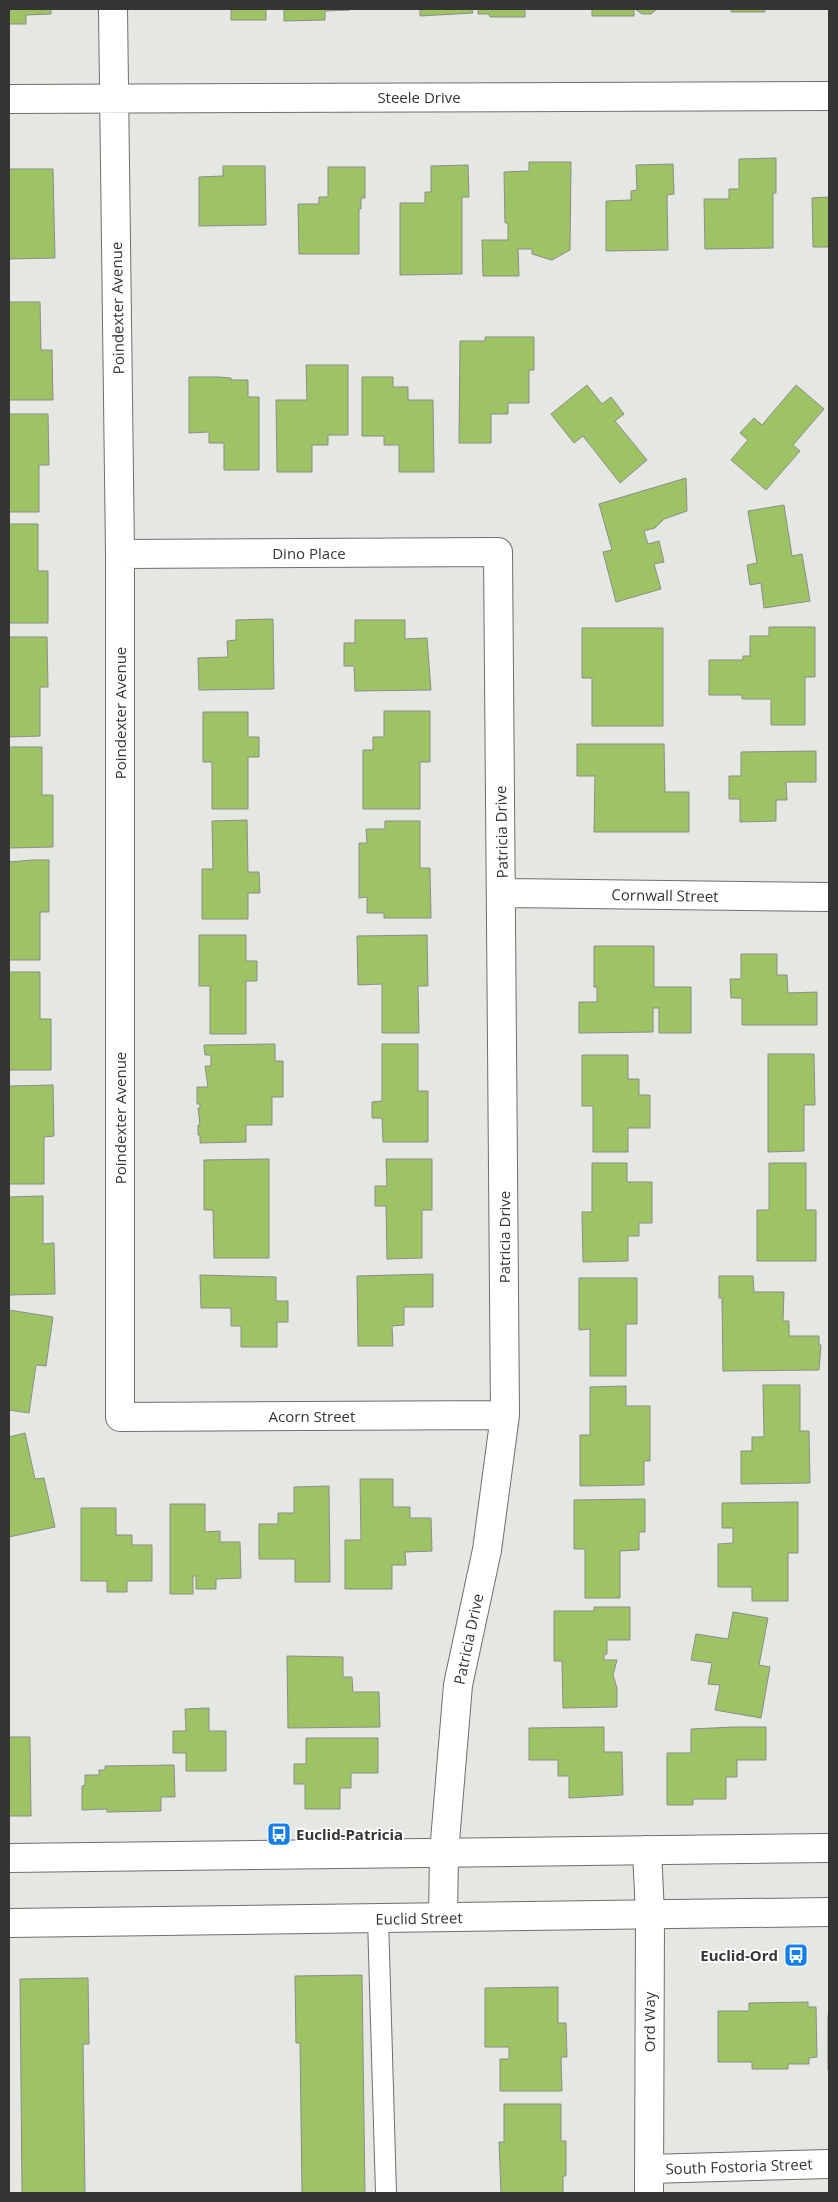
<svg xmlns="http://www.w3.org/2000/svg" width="838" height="2202" font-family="'Open Sans',sans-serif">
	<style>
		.building { fill: #9ec365; stroke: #8b8d88 }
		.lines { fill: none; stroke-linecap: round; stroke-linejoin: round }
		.service-casing { stroke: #6e706b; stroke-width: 22 }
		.minor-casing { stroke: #6e706b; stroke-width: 30 }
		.primary-casing { stroke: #6e706b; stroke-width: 30 }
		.service { stroke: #fff; stroke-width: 20 }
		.minor { stroke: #fff; stroke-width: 28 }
		.primary { stroke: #fff; stroke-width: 28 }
		.labels { text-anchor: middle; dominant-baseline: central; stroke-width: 4; stroke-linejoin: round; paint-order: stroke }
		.street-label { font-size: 15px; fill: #353634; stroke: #fff }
		.poi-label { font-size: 15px; font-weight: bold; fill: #353634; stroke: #fff; text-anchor: start }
	</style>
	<rect width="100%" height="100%" fill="#e5e7e2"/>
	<path class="building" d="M9 9H51V14L26 15V24H9Z
		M231 9H266V20H231Z
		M284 9H350V10L325 11V20L284 21Z
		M420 9H472L473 13 420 16Z
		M478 9H525V17H490L489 14H478Z
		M592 9H634V16H592Z
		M635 9H657L651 14H642Z
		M731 9H765V12H731Z
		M776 158V193H773V248L705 249 704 199H729V189H739V159Z
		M529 162H571L570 250 552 260 532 254V249H518L519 276H483L482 240H508V223H505L504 172 529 171Z
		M673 164 674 194 667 195 668 250 606 251V201L631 200V191L637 190 636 165Z
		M468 165 469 197H462V274L400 275V203H425V192H431V166Z
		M223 166H265L266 225 199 226V177L223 176Z
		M328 167H365V198H361V209H359V254H299L298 204H319V197H328Z
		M9 169H53L55 258 9 259Z
		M829 197V247H813L812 198Z
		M9 302H40L41 350H52L53 400H9Z
		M485 337H534V370H529V403H508V414H491V443H459L460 341H485Z
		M306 365H348V435H328V445H312V472H277L276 400H307Z
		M189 377H218L231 378V380H248V397H259V470H224V443H209V432L189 433Z
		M362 377H393V387H408V400H433L434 472H399V445H384V436H362Z
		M587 385 602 404 611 397 624 414 615 421 647 460 620 483 583 436 574 443 551 414Z
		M796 385 824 409 793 445 800 451 766 490 731 460 748 440 740 433 754 418 762 425Z
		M9 414H48L49 465H39V512H9Z
		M686 478 687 511 664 519 655 528 644 531 648 544 659 541 664 562 654 564 661 589 616 602 603 552 612 550 599 504Z
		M784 505 792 556 802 554 810 601 764 608 761 583 750 585 747 565 757 563 748 511Z
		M9 524H38V571H48V623H9Z
		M273 619 274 689 199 690 198 658 228 657 227 641 236 640V620Z
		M355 620H405V639L427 638 431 690 355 691 354 666H344V643H355Z
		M769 627H815V677H805V725H771V699H742V695H709V660H743V656H750V636H769Z
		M582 628H663V726H592V678H582Z
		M9 637H47L48 687H40V736L9 737Z
		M384 711H430V762H420V809H363V750H373V737H384Z
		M203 712H248V737H259V757H248V809H212V762H203Z
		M577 744H664L665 792H689V832H594L595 776H577Z
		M9 747H42V795H53V847L9 848Z
		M816 751V782H786L787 800H776V821L740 822V799H729V776H741V752Z
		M247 820 248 872H259L260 893H248V919H202V869H213L212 821Z
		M385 821H420V868H430L431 918H384V913H367V897L359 898V843H367L366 829H385Z
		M32 860H49V912H40V960H9V862Z
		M199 935H246V961H257V981H246V1034H210V986H199Z
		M427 935 428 986H418L419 1033H382V984L358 985 357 936Z
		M594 946H654V987H691V1033H659V1008H653V1032L579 1033V1002H597V987H594Z
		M741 954H777V975H787L788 993 817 992V1025H742V998H731L730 979H741Z
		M9 972H40V1019H51V1070H9Z
		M275 1044V1061H283V1097H272V1125H246V1142L200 1143V1135H198V1125H200L198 1108H200V1104H197V1087H208L205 1066H211V1055H205L204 1045Z
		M382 1044H418V1091H428V1142H383L382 1118H372V1102L382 1101Z
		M768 1054H814L815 1105H804V1151L768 1152Z
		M582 1055H628V1079H639V1095H650V1128H628V1152H593V1106H582Z
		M53 1085 54 1136 44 1137V1184H9V1086Z
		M269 1159V1258H214L213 1210H204V1160Z
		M386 1159H432V1210H422V1258L387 1259 386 1206H375V1186H387Z
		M592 1163H627V1182H652V1223H639V1236H628V1261L583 1262 582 1212H592Z
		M769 1163H806V1210H816V1261H757V1210H769Z
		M43 1196V1244L54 1243 55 1294 9 1295V1197Z
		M433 1274V1307H404V1325L392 1326 393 1346H358L357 1276Z
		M200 1275 276 1277V1301H288V1322H277V1347H241V1326H231V1308H201Z
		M719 1276H753L754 1292H784L783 1321H789V1336H819V1345H821L819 1370 723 1371 722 1298H719Z
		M579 1278H637V1324H626V1376H590V1329L579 1330Z
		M9 1310 53 1317 46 1366 36 1365 29 1413 9 1410Z
		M763 1385H800V1431H809L810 1483 741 1484V1451H752V1437H764Z
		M626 1386V1406H650V1461H644V1485L580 1486V1435H590V1387Z
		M25 1433 35 1479 44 1478 55 1527 9 1537V1437Z
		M360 1479H393V1507H410V1518H431L432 1551 405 1552 406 1565H392V1589H345V1540H361Z
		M329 1486 330 1582H295V1559H259V1524H278V1513H294V1487Z
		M645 1499V1532H639V1550L620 1551V1598H585V1549H574V1500Z
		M798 1502V1553H788V1601H752V1587H718V1544L733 1543V1528H722V1503Z
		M170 1504H205V1532L220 1531V1542H240L241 1578 216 1579V1589H196V1576H193V1594H170Z
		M81 1508H116V1535H132V1545H152V1581H127V1592H107V1581H81Z
		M594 1607H630V1640H607V1654L604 1655V1660H617L613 1675 617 1688V1707L563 1708 562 1661H554V1611H594Z
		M733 1612 768 1618 759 1665 770 1667 761 1718 715 1710 720 1685 708 1684 712 1663 691 1660 696 1634 728 1639Z
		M287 1656 343 1657V1677H352L353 1692H379L380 1727 288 1728Z
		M209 1708V1731H226V1771H186V1753H173V1731H186L185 1709Z
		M604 1727V1752H622L623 1795 569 1798V1776H558V1760H529V1728Z
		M733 1727H766V1760H737V1777H726V1799H693V1805H667V1753H691V1729Z
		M9 1737H30L31 1816H9Z
		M306 1738H378V1773H351V1788H340V1809H305V1784H294V1764H306Z
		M174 1765 175 1797H161V1811L107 1812V1809L82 1810V1786L85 1785V1775H99V1770H105V1766Z
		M362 1975 365 2193H302L300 2043H296L295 1976Z
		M88 1978 89 2044H83L85 2193H22L20 1979Z
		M558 1987V2023H566L567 2057H561L562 2091H500V2059H509V2047H485V1988Z
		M808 2002V2007H816L817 2057 809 2058V2064H788V2069H752V2062H718V2011H749V2003Z
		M828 2015H829V2070H828Z
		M504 2104H561V2141H566V2176H563V2193H501L499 2142H504Z"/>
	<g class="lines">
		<g class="service-casing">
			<path id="service" d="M378 1918 386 2193"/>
		</g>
		<g class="minor-casing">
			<path id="minor" d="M113 9 120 554V1417L505 1415
				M9 99 829 96
				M120 554 498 552 505 1415 487 1550 458 1685 444 1853 443 1917
				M501 893 829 897
				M647 1850 650 1914 649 2193
				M649 2169 829 2164"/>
		</g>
		<g class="primary-casing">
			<path id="primary" d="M9 1858 829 1848
				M9 1923 829 1912"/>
		</g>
		<use href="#service" class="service"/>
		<use href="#minor" class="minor"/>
		<use href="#primary" class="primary"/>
	</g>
	<defs>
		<g id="bus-square" transform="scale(1.25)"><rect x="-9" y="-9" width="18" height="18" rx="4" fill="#157fe7" stroke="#fff"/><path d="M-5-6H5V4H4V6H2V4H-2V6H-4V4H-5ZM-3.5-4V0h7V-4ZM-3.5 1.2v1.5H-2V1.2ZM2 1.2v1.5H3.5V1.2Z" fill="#fff"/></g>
	</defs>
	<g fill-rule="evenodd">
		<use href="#bus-square" x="279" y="1834"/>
		<use href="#bus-square" x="796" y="1955"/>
	</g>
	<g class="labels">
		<g class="street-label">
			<text x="419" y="97">Steele Drive</text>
			<text transform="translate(117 308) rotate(-91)">Poindexter Avenue</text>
			<text x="309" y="553">Dino Place</text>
			<text transform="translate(120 713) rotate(-90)">Poindexter Avenue</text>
			<text transform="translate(501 832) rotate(-91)">Patricia Drive</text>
			<text transform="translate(665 895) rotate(1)">Cornwall Street</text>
			<text transform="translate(120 1118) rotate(-90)">Poindexter Avenue</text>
			<text transform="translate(504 1237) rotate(-90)">Patricia Drive</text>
			<text x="312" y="1416">Acorn Street</text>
			<text transform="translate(468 1639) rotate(-78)">Patricia Drive</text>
			<text transform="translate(419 1918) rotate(-1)">Euclid Street</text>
			<text transform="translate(649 2022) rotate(-90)">Ord Way</text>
			<text transform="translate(739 2166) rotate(-2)">South Fostoria Street</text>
		</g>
		<g class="poi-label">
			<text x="296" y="1834">Euclid-Patricia</text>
			<text x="778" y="1955" text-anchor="end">Euclid-Ord</text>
		</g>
	</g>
	<rect width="838" height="2202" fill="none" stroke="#353634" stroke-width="20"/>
</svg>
